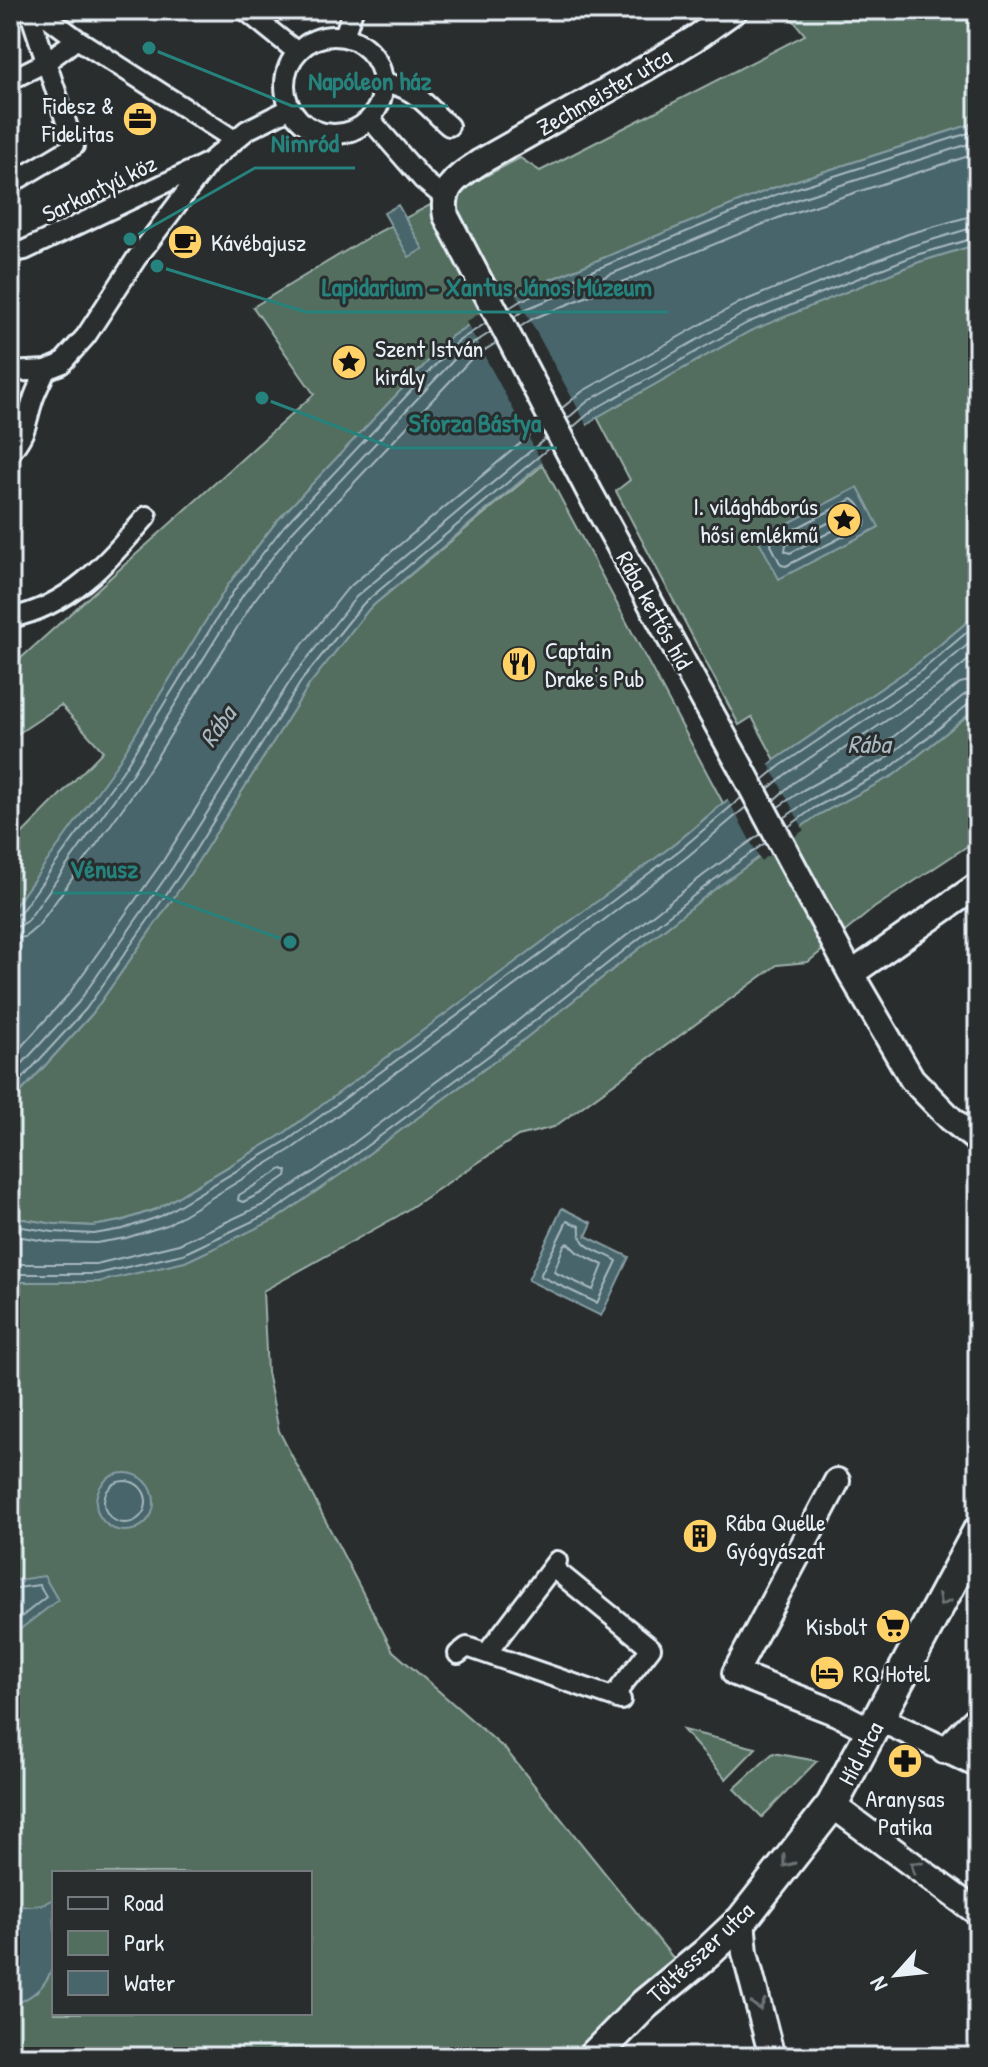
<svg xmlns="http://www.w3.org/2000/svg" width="988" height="2067" font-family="'Patrick Hand',sans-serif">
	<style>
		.green { fill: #526e5e; stroke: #9db0ab; stroke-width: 2; fill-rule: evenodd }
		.water { fill: #47656b; stroke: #879da3; stroke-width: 2 }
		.pier { fill: #2a2d2e }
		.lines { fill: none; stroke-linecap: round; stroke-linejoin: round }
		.shore { stroke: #a8b9c0; stroke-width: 2 }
		.pedestrian-casing { stroke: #e8f1f8; stroke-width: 24 }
		.minor-casing { stroke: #e8f1f8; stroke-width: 30 }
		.tertiary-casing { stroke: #e8f1f8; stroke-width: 36 }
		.pedestrian { stroke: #2a2d2e; stroke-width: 18 }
		.minor { stroke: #2a2d2e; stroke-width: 24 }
		.tertiary { stroke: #2a2d2e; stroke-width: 30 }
		.oneway { stroke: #6c7275 }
		.labels { text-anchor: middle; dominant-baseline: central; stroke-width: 6; stroke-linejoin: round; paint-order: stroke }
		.street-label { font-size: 24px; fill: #e8f1f8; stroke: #2a2d2e }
		.poi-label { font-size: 24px; fill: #e8f1f8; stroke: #2a2d2e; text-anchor: start }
		.water-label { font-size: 26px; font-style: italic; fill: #a8b9c0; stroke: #2a2d2e }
		.leader { fill: none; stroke: #25827c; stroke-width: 3 }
		.callout-dot { fill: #25827c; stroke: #2a2d2e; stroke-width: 3 }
		.callout-label { font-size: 26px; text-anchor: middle; font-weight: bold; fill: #25827c; stroke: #2a2d2e; stroke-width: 6; stroke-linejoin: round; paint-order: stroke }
	</style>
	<rect width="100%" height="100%" fill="#2a2d2e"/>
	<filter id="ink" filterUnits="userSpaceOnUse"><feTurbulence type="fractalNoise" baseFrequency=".0125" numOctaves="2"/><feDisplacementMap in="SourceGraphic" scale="16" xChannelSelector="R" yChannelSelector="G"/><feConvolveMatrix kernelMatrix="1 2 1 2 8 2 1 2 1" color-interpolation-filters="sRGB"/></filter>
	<g filter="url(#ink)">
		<path class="green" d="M785 10H978V122L773 188 518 293 452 336 277 521 228 585 115 768 10 913V846L103 751 61 705 10 739V668L314 394 253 307 367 238 520 158 540 171 805 35Z
			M978 244V613L917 664 775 760 752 717 739 725 616 491 630 480 597 417 750 331 919 262Z
			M543 465 723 803 676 843 585 912 283 1134 157 1209 121 1221 94 1226 54 1224 10 1217V1104L92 1014 188 877 309 685 369 609Z
			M978 707V839L874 908 808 962 777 965 554 1127 518 1136 398 1216 263 1291 267 1372 279 1431 393 1651 506 1750 674 1959 569 2057H10V1282H98L137 1272 276 1219 341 1174 522 1041 716 888 818 815 894 775ZM54 1873H310V2013H54Z
			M683 1730 756 1748 726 1779Z
			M773 1753 817 1761 762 1817 734 1789Z"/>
		<path class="water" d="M978 122V244L919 262 750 331 597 417 369 609 309 685 188 877 92 1014 10 1104V913L115 767 228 585 277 521 452 336 518 293 773 188Z
			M398 205 423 249 409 257 384 213Z
			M858 487 879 527 779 579 758 539Z
			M978 613V707L894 775 818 815 716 888 522 1041 341 1174 276 1219 185 1262 98 1282H10V1217L54 1224 93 1226 121 1221 157 1209 283 1134 676 843 775 760 917 664Z
			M562 1208 592 1223 586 1236 629 1257 601 1316 528 1280Z
			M10 1456C21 1470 22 1484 10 1498Z
			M96 1502a29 29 0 1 1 58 0a29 29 0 1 1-58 0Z
			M44 1576 58 1600 10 1637V1581Z
			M54 1899C54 1948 66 1986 10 2006V1900C26 1909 39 1907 54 1899Z"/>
		<path class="pier" d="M514 291 589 429 545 468 466 322Z
			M767 761 804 830 761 861 726 796Z"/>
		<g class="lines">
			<path class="shore" d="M509 308 522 300 775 195 978 130
				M514 317 526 309 779 205 978 141
				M520 327 532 319 783 216 978 153
				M562 408 583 391 739 303 908 234 978 214
				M567 419 588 401 743 314 912 246 978 226
				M572 428 593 410 747 323 916 255 978 237
				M852 499C859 502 867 517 865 525L786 566 781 565 771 545 772 541Z
				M847 513 852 515 851 521 790 553 785 551 786 545Z
				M763 780 780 766 922 670 978 623
				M768 789 786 774 928 678 978 636
				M774 800 793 783 935 688 978 652
				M778 807 803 790 877 750 960 683 978 679
				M784 818 809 800 884 760 964 695 978 691
				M788 827 814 808 889 769 970 703 978 701
				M10 917 20 913 122 772 235 589 284 526 457 342 486 323
				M10 927 20 926 28 920 130 777 243 595 291 533 463 350 491 332
				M10 939 25 937 38 926 140 784 253 602 300 540 471 359 496 343
				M10 1059 68 995 163 861 284 668 347 589 540 427
				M10 1077 78 1003 173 867 294 675 356 597 546 438
				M10 1092 86 1009 181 873 302 680 363 604 550 447
				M282 1169 287 1171 286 1176 261 1193 243 1202 238 1200 239 1195Z
				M567 1221 580 1226C577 1250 601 1250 617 1261L597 1303 540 1276Z
				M10 1225 53 1232 94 1234 123 1229 161 1216 288 1140 590 918 681 849 741 798
				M10 1235 52 1242 96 1243 126 1238 167 1225 293 1148 596 926 687 857 746 807
				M568 1243 577 1252 603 1265 593 1290 554 1272 564 1245Z
				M10 1264H96L179 1244 267 1203 331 1160 511 1026 705 874 761 834
				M10 1274H97L183 1254 272 1212 337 1168 518 1034 711 882 765 843
				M104 1502a21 21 0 1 1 42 0a21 21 0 1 1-42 0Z
				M10 1589 39 1585 46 1597 10 1626"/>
			<g class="pedestrian-casing">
				<path id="pedestrian" d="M38 10 77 39 233 139
					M245 10 297 52
					M285 85a49 49 0 1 1 98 0a49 49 0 1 1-98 0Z
					M344 36 353 10
					M10 80 46 62 77 39
					M383 83C415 86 427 107 449 126
					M370 119 423 180 444 197
					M10 184 74 146 29 10
					M10 253 25 250 207 163
					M10 372 46 370 61 364 86 336 136 259 209 162 247 130 291 108
					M10 453C28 430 25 425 33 400 36 390 42 380 46 370
					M10 618C71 606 108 561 147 516
					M553 1568 651 1648 613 1697
					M487 1653 557 1561
					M458 1654 467 1647 621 1700"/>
			</g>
			<g class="minor-casing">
				<path id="minor" d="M735 10 694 39 646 68 480 162C458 177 440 186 446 216L590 493 738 762 851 974 912 1079 951 1119 978 1141
					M851 974 978 885
					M837 1481 735 1673 837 1713 872 1731
					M878 1718 978 1765
					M944 1751 978 1717
					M832 1805 978 1913
					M742 1920 745 1953 772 2057"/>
			</g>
			<g class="tertiary-casing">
				<path id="tertiary" d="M593 2057 645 2004 707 1953 742 1920 832 1805 978 1532"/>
			</g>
			<use href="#pedestrian" class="pedestrian"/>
			<use href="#minor" class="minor"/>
			<use href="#tertiary" class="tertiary"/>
		</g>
		<defs><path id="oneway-chevron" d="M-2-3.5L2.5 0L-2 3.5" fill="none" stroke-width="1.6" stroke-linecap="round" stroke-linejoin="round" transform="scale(2)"/></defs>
		<g class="oneway">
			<use href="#oneway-chevron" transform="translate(943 1601) rotate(118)"/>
			<use href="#oneway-chevron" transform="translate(787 1862) rotate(128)"/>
			<use href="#oneway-chevron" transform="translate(915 1866) rotate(-143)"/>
			<use href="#oneway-chevron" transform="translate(759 2005) rotate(76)"/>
		</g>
	</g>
	<defs>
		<g id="office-disc" transform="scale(1.8)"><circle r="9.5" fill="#ffd166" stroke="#2a2d2e"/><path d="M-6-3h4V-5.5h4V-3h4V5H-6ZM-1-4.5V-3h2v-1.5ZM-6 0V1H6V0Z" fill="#111"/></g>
		<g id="cafe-disc" transform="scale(1.8)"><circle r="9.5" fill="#ffd166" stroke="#2a2d2e"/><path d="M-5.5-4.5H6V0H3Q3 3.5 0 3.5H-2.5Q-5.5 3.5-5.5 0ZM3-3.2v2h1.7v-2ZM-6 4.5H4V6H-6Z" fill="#111"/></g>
		<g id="sight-disc" transform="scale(1.8)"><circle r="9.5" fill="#ffd166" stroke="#2a2d2e"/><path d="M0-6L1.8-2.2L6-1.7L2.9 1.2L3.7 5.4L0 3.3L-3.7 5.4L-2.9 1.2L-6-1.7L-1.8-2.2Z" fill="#111"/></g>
		<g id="restaurant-disc" transform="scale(1.8)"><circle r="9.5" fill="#ffd166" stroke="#2a2d2e"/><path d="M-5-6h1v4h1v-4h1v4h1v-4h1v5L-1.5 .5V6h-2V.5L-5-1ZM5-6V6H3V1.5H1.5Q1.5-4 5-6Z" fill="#111"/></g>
		<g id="building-disc" transform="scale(1.8)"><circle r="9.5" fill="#ffd166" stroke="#2a2d2e"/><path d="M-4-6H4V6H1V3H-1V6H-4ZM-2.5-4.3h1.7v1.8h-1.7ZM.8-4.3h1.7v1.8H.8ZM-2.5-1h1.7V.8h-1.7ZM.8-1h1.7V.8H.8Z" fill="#111"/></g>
		<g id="supermarket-disc" transform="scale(1.8)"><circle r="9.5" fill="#ffd166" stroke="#2a2d2e"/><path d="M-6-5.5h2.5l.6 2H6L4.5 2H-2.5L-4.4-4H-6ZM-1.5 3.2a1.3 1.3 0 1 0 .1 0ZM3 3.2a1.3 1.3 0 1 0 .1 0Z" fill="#111"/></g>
		<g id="hotel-disc" transform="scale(1.8)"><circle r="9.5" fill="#ffd166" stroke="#2a2d2e"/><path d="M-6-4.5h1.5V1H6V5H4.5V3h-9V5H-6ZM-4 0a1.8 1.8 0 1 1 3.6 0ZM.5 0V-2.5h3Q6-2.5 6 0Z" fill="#111"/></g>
		<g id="pharmacy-disc" transform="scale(1.8)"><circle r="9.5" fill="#ffd166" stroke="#2a2d2e"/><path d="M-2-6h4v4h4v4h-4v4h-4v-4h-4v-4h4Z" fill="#111"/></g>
	</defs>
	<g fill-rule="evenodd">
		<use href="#office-disc" x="140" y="119"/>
		<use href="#cafe-disc" x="185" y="242"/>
		<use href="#sight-disc" x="349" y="362"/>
		<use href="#sight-disc" x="844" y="520"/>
		<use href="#restaurant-disc" x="519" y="664"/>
		<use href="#building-disc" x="700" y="1536"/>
		<use href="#supermarket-disc" x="893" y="1626"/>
		<use href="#hotel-disc" x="827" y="1673"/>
		<use href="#pharmacy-disc" x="905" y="1761"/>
	</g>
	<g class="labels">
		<g class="street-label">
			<text transform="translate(604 91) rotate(-30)">Zechmeister utca</text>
			<text transform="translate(99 188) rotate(-26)">Sarkantyú köz</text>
			<text transform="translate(655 610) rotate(61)">Rába kettős híd</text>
			<text transform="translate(860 1753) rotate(-62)">Híd utca</text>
			<text transform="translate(700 1952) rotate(-43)">Töltésszer utca</text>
		</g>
		<g class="poi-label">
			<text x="114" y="105" text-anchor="end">Fidesz &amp;<tspan x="114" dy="28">Fidelitas</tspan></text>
			<text x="211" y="242">Kávébajusz</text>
			<text x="375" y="348">Szent István<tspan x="375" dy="28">király</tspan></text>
			<text x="818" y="506" text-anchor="end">I. világháborús<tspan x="818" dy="28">hősi emlékmű</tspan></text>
			<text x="545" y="650">Captain<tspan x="545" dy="28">Drake's Pub</tspan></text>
			<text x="726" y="1522">Rába Quelle<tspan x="726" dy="28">Gyógyászat</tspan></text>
			<text x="867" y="1626" text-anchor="end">Kisbolt</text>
			<text x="853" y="1673">RQ Hotel</text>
			<text x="905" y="1798" text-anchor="middle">Aranysas<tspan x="905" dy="28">Patika</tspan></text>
		</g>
		<g class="water-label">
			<text transform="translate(217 726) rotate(-55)">Rába</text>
			<text x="869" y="743">Rába</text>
		</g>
	</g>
	<path class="leader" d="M149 48L292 106H448M130 239L255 168H355M157 266L306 312H668M262 398L393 448H557M290 942L154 893H53"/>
	<g class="callout-dot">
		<circle cx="149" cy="48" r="8"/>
		<circle cx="130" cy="239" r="8"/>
		<circle cx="157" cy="266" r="8"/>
		<circle cx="262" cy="398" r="8"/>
		<circle cx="290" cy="942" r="8"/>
	</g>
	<g class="callout-label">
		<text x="370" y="90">Napóleon ház</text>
		<text x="305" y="152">Nimród</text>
		<text x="487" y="296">Lapidarium - Xantus János Múzeum</text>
		<text x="475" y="432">Sforza Bástya</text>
		<text x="104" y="878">Vénusz</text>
	</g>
	<rect width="988" height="2067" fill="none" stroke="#2a2d2e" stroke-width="40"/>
	<rect x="20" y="20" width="948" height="2027" fill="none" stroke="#e8f1f8" stroke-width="3" filter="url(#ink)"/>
	<rect x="52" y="1871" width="260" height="144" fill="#2a2d2e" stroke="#767b7f" stroke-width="2"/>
	<rect x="68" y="1897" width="40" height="12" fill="#2a2d2e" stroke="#767b7f" stroke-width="2"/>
	<text x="124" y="1911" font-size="24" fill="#e8f1f8">Road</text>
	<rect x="68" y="1931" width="40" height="24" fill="#526e5e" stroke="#767b7f" stroke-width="2"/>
	<text x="124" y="1951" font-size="24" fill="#e8f1f8">Park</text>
	<rect x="68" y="1971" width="40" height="24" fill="#47656b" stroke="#767b7f" stroke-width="2"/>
	<text x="124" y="1991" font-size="24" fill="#e8f1f8">Water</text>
	<g transform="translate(896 1975) rotate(243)" stroke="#2a2d2e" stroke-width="6" paint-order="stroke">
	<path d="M0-6L14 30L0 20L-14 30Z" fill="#e8f1f8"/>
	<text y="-12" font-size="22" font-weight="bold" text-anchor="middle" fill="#e8f1f8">N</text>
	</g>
</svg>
